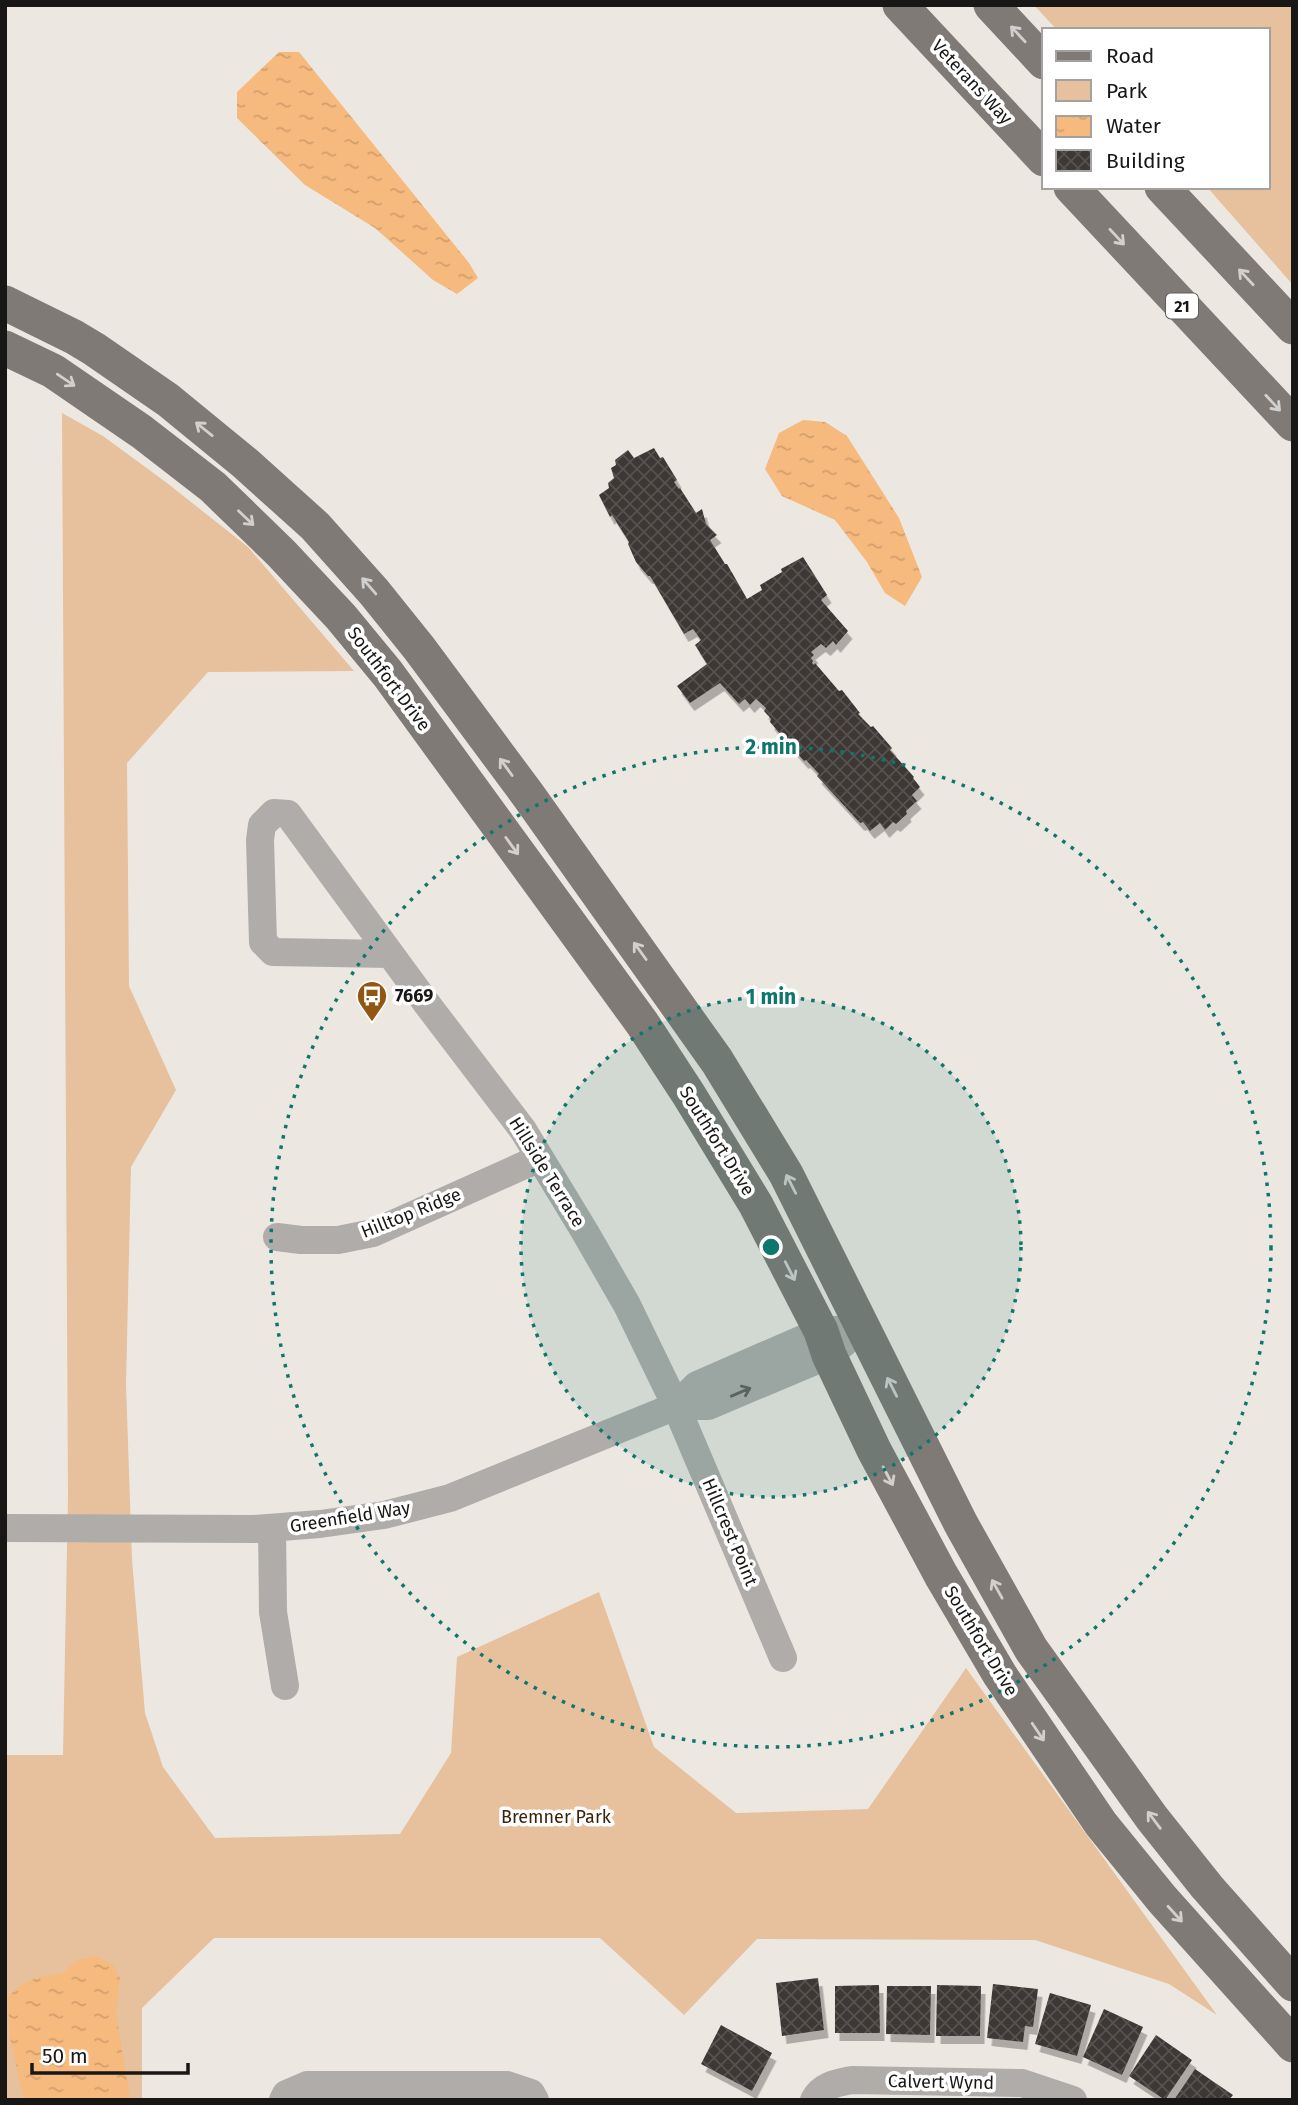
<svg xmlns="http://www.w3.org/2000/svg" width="1298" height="2105" font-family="'Fira Sans',sans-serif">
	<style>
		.park { fill: #e7c09d }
		.water { fill: url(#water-ripples) }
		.building { fill: url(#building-cross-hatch); filter: url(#shadow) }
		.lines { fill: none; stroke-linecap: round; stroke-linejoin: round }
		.minor { stroke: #afacaa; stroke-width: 28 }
		.major { stroke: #7f7a76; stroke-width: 35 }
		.oneway { stroke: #d2d0cf }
		.oneway2 { stroke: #646260 }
		.ring { fill: none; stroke: #0f766e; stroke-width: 3.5; stroke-dasharray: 3.5 7 }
		.labels { text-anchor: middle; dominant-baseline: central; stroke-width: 7; stroke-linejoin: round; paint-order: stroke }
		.shield { fill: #fff; stroke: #5e5d5b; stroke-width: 2 }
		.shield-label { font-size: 16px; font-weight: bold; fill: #191715 }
		.street-label { font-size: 18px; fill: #191715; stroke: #fff }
		.poi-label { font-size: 18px; font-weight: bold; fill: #191715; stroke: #fff; text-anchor: start }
		.park-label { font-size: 18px; fill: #3b2309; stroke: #fff }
		.centre { fill: #0f766e; stroke: #fff; stroke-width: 3.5 }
		.ring-label { font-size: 21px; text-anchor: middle; font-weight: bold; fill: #0f766e; stroke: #fff; stroke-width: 7; stroke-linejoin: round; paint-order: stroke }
	</style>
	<defs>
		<pattern id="water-ripples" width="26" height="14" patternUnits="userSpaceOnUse" patternTransform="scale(1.75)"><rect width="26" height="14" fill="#f6b97e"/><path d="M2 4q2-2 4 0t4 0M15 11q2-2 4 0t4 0" fill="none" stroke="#d29e6c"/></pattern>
		<pattern id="building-cross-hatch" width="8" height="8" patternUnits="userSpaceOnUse" patternTransform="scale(1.75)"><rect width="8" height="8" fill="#3d3834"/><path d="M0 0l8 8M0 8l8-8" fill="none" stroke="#56524f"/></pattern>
		<filter id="shadow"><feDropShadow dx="4.5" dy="8" stdDeviation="0" flood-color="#0004"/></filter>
	</defs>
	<rect width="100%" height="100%" fill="#ede7e1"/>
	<path class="park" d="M1034 5H1293V285L1207 187H1268V30H1057Z
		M62 413 103 436 167 483 248 547 354 671 208 672 127 763 129 986 176 1090 131 1167 126 1384 132 1560 145 1713 163 1767 215 1838 400 1834 451 1753 457 1657 599 1592 654 1747 736 1813 868 1809 966 1668 1217 2015 1169 1984 1035 1940 757 1939 684 2015 600 1938H214L142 2008V2100H5V1755H63L68 1496Z"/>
	<path class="water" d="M279 52H299L469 263 478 278 457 294 433 280 375 228 305 185 237 118V92Z
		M803 420 825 422 847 436 899 518 922 577 905 606 885 593 867 562 835 520 782 496 765 469 779 433Z
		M96 1956 113 1965 120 1978 116 2013 130 2100H24L10 2038 8 1997 19 1986 36 1978 63 1973 77 1960Z"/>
	<path class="building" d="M654 448 660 458 663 457 677 480 674 482 679 489 680 488 696 513 702 509 706 524 717 535 710 540 725 564H727L747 599 762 590 760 585 782 572 781 569 803 557 827 595 821 600 848 631 836 645 833 641 826 648 821 644 811 652 814 655 811 658 813 661 812 663 814 665 815 663 839 691 842 690 860 713 858 714 871 727 873 726 892 748 890 750 914 777 913 778 920 787 912 795 917 801 906 811 907 814 896 824 893 822 885 830 880 823 870 831 863 822 860 823 817 776 819 774 806 760 804 761 785 740 787 738 781 735 770 722 771 719 764 711 766 708 756 699 750 705 745 699 739 704 720 683 690 703 677 686 707 664 695 645 701 640 693 629 684 634 650 576H648L636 562 628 544 629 542 612 515 610 517 599 495 609 488 608 483 614 478 611 468 616 465 615 460 628 450 634 458Z
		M818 1978 824 2030 782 2036 776 1983Z
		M993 1984 1038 1989 1033 2027 1025 2026 1023 2042 987 2038Z
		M879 1985 880 2033H835V1986Z
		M937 1985 981 1986 980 2036H936Z
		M887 1986H931L930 2035 886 2034Z
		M1050 1993 1091 2005 1077 2056 1035 2044Z
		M1104 2009 1143 2027 1122 2075 1083 2057Z
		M721 2025 772 2053 752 2091 701 2064Z
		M1156 2035 1192 2060 1165 2100 1129 2076Z
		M1195 2069 1233 2095 1229 2100H1174Z"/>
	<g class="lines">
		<path class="minor" d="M390 954 273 952 263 942 260 840 262 825 274 813 288 814 427 1004 523 1130 585 1232 627 1305 676 1406 783 1658
			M277 1237 301 1240H338L373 1233 540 1158
			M676 1406H708L829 1355 844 1343
			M5 1528 254 1529 320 1524 384 1515 450 1498 676 1406 697 1385 821 1331 862 1328
			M272 1528 273 1612 285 1686
			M283 2100 286 2094 307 2085H507L531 2093 535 2100
			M814 2100C822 2085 837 2083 852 2080L1022 2083 1073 2100"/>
		<path class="major" d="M900 5 1044 159
			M991 5 1044 62
			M1071 187 1293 424
			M1162 187 1293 327
			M5 303 74 337 94 349 168 400 245 463 315 526 374 592 419 648 528 795 717 1061 786 1174 961 1524 1031 1649 1152 1818 1207 1887 1293 1984
			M5 348 53 371 72 384 142 432 213 487 281 553 341 617 388 674 642 1023 689 1095 756 1205 821 1331 829 1355 874 1450 941 1575 1000 1675 1101 1824 1162 1899 1293 2045"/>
	</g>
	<defs><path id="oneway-shaft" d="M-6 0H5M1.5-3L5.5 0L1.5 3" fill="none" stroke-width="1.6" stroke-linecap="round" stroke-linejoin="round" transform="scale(1.75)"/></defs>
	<g class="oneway">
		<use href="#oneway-shaft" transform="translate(1018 34) rotate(-133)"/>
		<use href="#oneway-shaft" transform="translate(1117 237) rotate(47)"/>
		<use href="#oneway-shaft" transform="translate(1246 277) rotate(-133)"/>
		<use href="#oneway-shaft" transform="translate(66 380) rotate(34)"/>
		<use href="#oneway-shaft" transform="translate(1273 403) rotate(47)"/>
		<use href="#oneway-shaft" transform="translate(204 429) rotate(-141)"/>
		<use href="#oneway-shaft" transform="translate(246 518) rotate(44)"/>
		<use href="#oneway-shaft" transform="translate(369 586) rotate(-131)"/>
		<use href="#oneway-shaft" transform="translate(506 767) rotate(-126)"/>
		<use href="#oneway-shaft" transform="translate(512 846) rotate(54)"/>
		<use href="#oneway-shaft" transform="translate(640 951) rotate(-126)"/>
		<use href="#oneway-shaft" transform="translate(791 1184) rotate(-117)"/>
		<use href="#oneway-shaft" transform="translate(790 1271) rotate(63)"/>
		<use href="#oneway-shaft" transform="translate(892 1387) rotate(-117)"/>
		<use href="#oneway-shaft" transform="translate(888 1476) rotate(62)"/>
		<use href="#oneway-shaft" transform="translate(997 1589) rotate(-119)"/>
		<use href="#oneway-shaft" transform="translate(1038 1732) rotate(56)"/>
		<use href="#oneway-shaft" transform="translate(1154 1820) rotate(-127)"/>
		<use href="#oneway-shaft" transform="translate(1175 1914) rotate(48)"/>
	</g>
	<use class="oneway2" href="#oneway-shaft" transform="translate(741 1392) rotate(-23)"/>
	<circle cx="771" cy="1247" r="250" fill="#0f766e" fill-opacity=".12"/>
	<g class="ring">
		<circle cx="771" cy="1247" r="250"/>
		<circle cx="771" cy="1247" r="500"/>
	</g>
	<defs>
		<g id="bus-pin" transform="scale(1.575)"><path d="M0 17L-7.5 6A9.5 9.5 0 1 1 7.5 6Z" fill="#915712" stroke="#fff"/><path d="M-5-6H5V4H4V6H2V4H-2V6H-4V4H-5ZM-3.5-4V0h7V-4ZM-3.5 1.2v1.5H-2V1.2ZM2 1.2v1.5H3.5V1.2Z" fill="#fff"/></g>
	</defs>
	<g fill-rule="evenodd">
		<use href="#bus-pin" x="372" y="996"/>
	</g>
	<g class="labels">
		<rect class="shield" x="1166" y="293.5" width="32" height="25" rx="5"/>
		<g class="shield-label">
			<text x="1182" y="306">21</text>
		</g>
		<g class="street-label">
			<text transform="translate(972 82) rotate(47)">Veterans Way</text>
			<text transform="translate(389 679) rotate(53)">Southfort Drive</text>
			<text transform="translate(717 1141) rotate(58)">Southfort Drive</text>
			<text transform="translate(547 1172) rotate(58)">Hillside Terrace</text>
			<text transform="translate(411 1213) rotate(-22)">Hilltop Ridge</text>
			<text transform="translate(350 1517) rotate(-9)">Greenfield Way</text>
			<text transform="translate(730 1532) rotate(67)">Hillcrest Point</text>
			<text transform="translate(981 1641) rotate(59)">Southfort Drive</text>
			<text transform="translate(941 2082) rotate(1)">Calvert Wynd</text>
		</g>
		<g class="poi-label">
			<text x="395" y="996">7669</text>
		</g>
		<g class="park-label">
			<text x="556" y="1817">Bremner Park</text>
		</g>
	</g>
	<circle cx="771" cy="1247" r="10" class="centre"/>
	<g class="ring-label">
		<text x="771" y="754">2 min</text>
		<text x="771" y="1004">1 min</text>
	</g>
	<rect width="1298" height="2105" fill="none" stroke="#191715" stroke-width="14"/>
	<rect x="1042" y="28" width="228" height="161" fill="#ffffff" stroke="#a3a2a1" stroke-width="2"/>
	<rect x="1056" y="51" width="35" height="10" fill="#7f7a76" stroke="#a3a2a1" stroke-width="2"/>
	<text x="1106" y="63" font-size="21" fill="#191715">Road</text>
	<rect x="1056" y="80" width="35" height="21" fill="#e7c09d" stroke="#a3a2a1" stroke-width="2"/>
	<text x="1106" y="98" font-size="21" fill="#191715">Park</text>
	<rect x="1056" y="116" width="35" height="21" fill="url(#water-ripples)" stroke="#a3a2a1" stroke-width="2"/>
	<text x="1106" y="133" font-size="21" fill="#191715">Water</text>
	<rect x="1056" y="150" width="35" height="21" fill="url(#building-cross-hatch)" stroke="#a3a2a1" stroke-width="2"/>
	<text x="1106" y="168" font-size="21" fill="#191715">Building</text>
	<path d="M32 2063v10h156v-10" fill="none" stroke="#191715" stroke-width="3.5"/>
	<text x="42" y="2063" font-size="21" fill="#191715" stroke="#ffffff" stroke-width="5" paint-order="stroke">50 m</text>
</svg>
